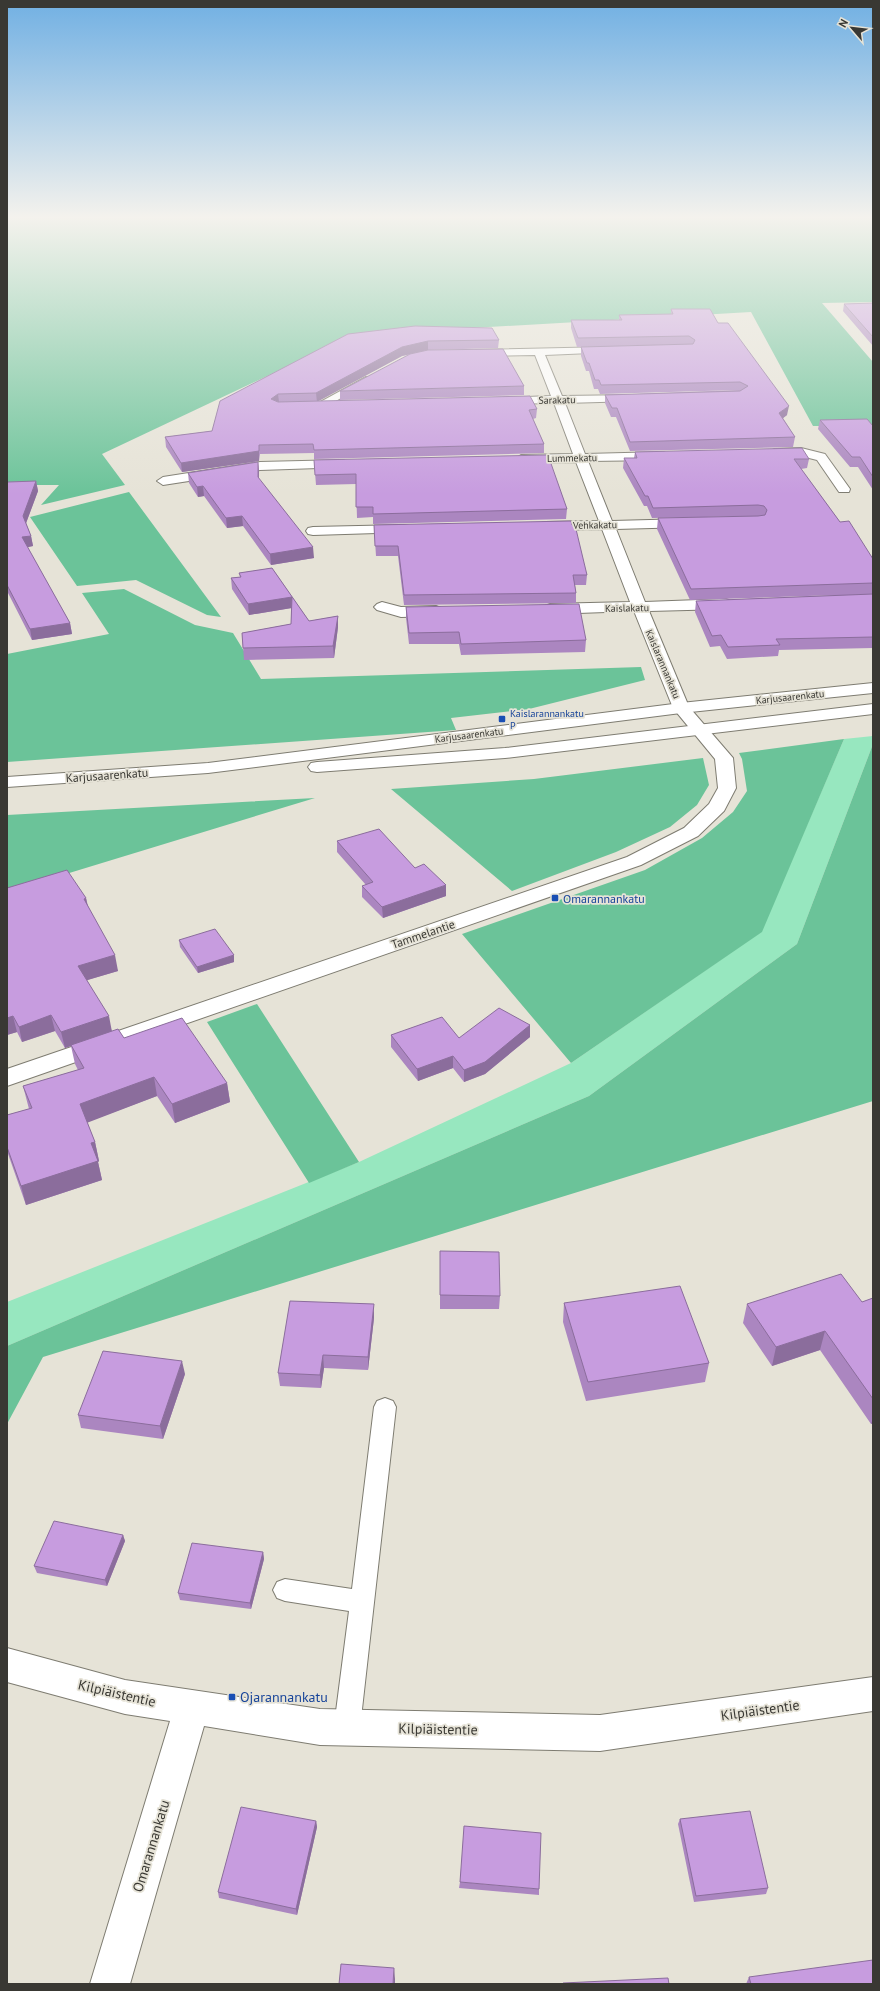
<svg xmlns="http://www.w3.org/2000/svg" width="880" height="1991" font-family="'PT Sans',sans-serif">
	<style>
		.green { fill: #97e7bf }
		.forest { fill: #6bc399 }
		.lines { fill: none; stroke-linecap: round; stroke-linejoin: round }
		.lane-casing { stroke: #7e7c71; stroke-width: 2 }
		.street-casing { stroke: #7e7c71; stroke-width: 2 }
		.secondary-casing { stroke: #7e7c71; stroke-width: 2 }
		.lane { fill: #fff; fill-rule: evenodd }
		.street { fill: #fff; fill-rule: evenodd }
		.secondary { fill: #fff; fill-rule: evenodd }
		.wall { fill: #ab86c0 }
		.shaded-wall { fill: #8b6d9c }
		.building { fill: #c79cdf; stroke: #8b6d9c }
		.transit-dot { fill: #1a4fb4; stroke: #e6e3d7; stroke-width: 1.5 }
		.labels { text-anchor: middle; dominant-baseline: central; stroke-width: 3.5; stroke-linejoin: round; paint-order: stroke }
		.far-street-label { font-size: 10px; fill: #393833; stroke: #e6e3d7 }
		.far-transit-label { font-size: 10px; fill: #164399; stroke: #e6e3d7; text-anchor: start }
		.street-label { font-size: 12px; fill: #393833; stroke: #e6e3d7 }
		.transit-label { font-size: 12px; fill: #164399; stroke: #e6e3d7; text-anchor: start }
		.near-street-label { font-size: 14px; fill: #393833; stroke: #e6e3d7 }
		.near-transit-label { font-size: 14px; fill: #164399; stroke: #e6e3d7; text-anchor: start }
	</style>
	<rect width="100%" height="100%" fill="#e6e3d7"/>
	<path class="green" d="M873 736V744L797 944 589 1096 7 1346V1302L359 1162 571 1063 761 932 844 739Z"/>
	<path class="forest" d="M7 215H873V302L822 303 873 362V426H813L751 312 386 333 333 345 102 454 125 485 41 505 59 485H7Z
		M129 492 221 617 207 615 136 580 77 586 30 517Z
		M124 589 195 625 233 633 261 679 641 667 645 680 529 709 451 718 456 730 7 762V654L109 634 82 593Z
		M844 739 762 932 571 1063 462 934 645 870 702 838 733 812 747 791 742 759 739 753Z
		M873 744V1101L43 1357 7 1424V1346L589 1096 797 944Z
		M703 758 709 785 697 805 670 827 616 852 512 891 391 789 534 779Z
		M315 798 7 892V815Z
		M257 1004 359 1162 309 1183 207 1022Z"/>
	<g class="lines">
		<g class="lane-casing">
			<path id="lane" d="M385 1398 393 1401 396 1407 360 1727 356 1736 347 1740 338 1736 334 1727 349 1611 285 1601 277 1598 273 1590 277 1582 285 1579 352 1589 374 1407 377 1401Z"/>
		</g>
		<g class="street-casing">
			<path id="street" d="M610 347 614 348 615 350 614 352 545 355 562 396 635 395 641 398 635 401 565 403 585 454 664 452 670 456 664 460 588 461 612 521 688 519 693 520 695 523 693 526 688 527 616 529 645 602 726 599 731 601 734 604 731 607 726 609 649 611 689 707 733 758 736 788 724 811 698 836 641 865 7 1086V1069L627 857 684 828 709 804 718 788 715 759 673 708 634 611 550 614 545 612 542 609 545 606 550 604 630 602 602 529 546 530 541 529 539 526 541 523 546 522 599 521 576 462 521 463 515 459 521 455 573 454 554 403 502 404 496 401 502 398 551 396 535 355 476 356 471 353 476 350Z
				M366 377 370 378 372 380 370 382 323 408 319 409 313 406Z
				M801 448 825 454 850 489 849 492H839L817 460 801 456 774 457 768 453 774 449Z
				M344 460 350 464 348 467 260 470 163 485 157 481 163 477 260 462Z
				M404 525 409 526 411 529 409 532 313 535 308 534 306 531 308 528 313 527Z
				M382 602 401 607 436 606 441 608 444 611 441 614 436 616 401 617 377 610 374 607 377 604Z
				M7 1648 125 1680 320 1709 600 1715 873 1677V1711L600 1751 320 1745 204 1726 130 1984H90L170 1721 125 1714 7 1682Z"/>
		</g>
		<g class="secondary-casing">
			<path id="secondary" d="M873 683V693L681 713 208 773 7 787V777L208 763 681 703Z
				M873 704V714L505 758 317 772 311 771 308 767 311 763 317 762 505 748Z"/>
		</g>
		<use href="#lane" class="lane"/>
		<use href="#street" class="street"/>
		<use href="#secondary" class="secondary"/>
	</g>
	<path class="wall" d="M873 303V346L843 311 844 304Z
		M671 309 718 323 787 415 783 418 795 437 793 447 630 451 616 417H611L605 403V395L739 390 600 394 598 389H594L589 371H586L581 356V347L666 345 577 347 571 328V320H619V315L671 314Z
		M348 334 499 340 498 348 428 350 402 356 317 401 537 409 536 418 533 419 544 444V453L314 459V453L260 454 259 461 182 472 166 447 165 437 212 431Z
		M524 386V395L340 400V391Z
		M820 420 873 426V490L858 467H850L818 429Z
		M635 452 809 459 807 468 801 469 840 522 873 559V648L779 650 778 656 727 659 720 646 710 647 695 612 696 601 837 595 690 600 657 529 658 518 760 516H757L652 518 647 506H644L623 468 624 458H634Z
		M314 460 567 509 566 519 373 524V517L357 518 356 484 316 485Z
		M258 462 259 472V479L314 558 271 565 243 526 227 528 204 496 198 497 189 483 188 473Z
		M36 481 38 491 26 523 31 536 33 546 27 547 70 623 72 634 32 640 7 591V483Z
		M374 525 587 575 586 585H575L576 593V603L404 605 398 556H376Z
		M272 568 309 621 338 616V627L334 658 244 660 242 633 291 624V608L249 615 232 589 231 578 240 577 239 573Z
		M406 607 586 640 585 652 461 655 459 644H409L406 618Z
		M337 841 415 868 446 896 383 918 362 897V886L366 885 337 852Z
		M7 888 86 898 88 906 118 971 87 980 112 1031 124 1038 227 1083 230 1102 175 1123 157 1096 87 1122 95 1142 99 1161 98 1162 102 1180 26 1205 7 1151V1115L29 1109 23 1086 78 1070 75 1064 71 1046 65 1048 55 1031 22 1042 17 1032 7 1035Z
		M179 940 234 962 198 973 180 947Z
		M391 1035 459 1038 530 1037 485 1074 464 1082 453 1068 418 1081 391 1047Z
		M440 1251 500 1296 499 1309H440Z
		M873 1298V1423L871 1424 820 1350 772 1366 743 1323 747 1304 862 1302Z
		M564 1303 709 1363 705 1382 586 1401 563 1322Z
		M374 1318 368 1370 324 1368 321 1388 280 1386 278 1373Z
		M185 1374 163 1439 81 1428 78 1415Z
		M123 1535 125 1541 107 1586 37 1573 34 1566Z
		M263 1552 264 1559 251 1609 180 1600 178 1593Z
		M680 1819 768 1888 766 1894 694 1902 678 1824Z
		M316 1821 317 1827 297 1915 219 1898 218 1892Z
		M460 1882 539 1889V1895L459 1888Z
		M749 1977 873 1984H746Z"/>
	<path class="shaded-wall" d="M428 341V350L402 356 317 402 316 393 402 347Z
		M278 394 279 402 271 399Z
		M789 406 787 415 778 422 779 413Z
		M259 445V461L182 472 181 463Z
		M258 462 259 472 258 487Z
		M36 481 38 491 25 526 23 516Z
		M203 486 204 496 198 497 197 487Z
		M242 516 243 526 227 528 226 518Z
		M31 536 33 546 24 548 22 537Z
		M313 547 314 558 271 565 270 554Z
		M292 597V608L249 615 248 604Z
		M338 616V627L334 658 333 646Z
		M70 623 72 634 32 640 30 629Z
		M446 885V896L383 918 382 907Z
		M86 898 89 913 84 899Z
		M115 955 118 971 81 982 78 966Z
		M234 955V962L198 973 197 967Z
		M51 1015 55 1031 22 1042 19 1027Z
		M13 1016 17 1032 7 1035V1018Z
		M109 1016 112 1032 65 1048 61 1032Z
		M530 1025V1037L485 1074 464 1082V1070Z
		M453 1056V1068L418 1081 417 1069Z
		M154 1077 157 1096 84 1124 80 1104Z
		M227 1083 230 1102 175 1123 172 1104Z
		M95 1142 99 1161 98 1162 102 1180 26 1205 21 1186 91 1143Z
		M374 1304V1318L368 1370V1357Z
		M825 1331 820 1350 772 1366 776 1347Z
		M323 1355 324 1368 321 1388 320 1375Z
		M182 1361 185 1374 163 1439 160 1426Z
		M873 1418V1423L871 1424Z
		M123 1535 125 1541 107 1586 105 1580Z
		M263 1552 264 1559 251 1609 250 1603Z
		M316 1821 317 1827 297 1915 296 1909Z
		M394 1968 395 1979V1984H393Z"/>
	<path class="building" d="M873 303V337L844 304Z
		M671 309H710L718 323H728L789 406 779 413 795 437 630 442 617 408H612L605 395 740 391 748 386 740 382 601 385 599 380H595L589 363H587L581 347 693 344 695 340 689 336 578 338 571 320H622L619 315 673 314Z
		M415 326 492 328 499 340 428 341 402 347 316 393 278 394 271 399 278 402 530 396 537 409 529 410 544 444 314 450 313 444 259 445V451L181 463 165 437 212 431 220 401 348 334Z
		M503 349 524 386 340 391 410 354 428 350Z
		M867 419 873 426V477L860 457H852L820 420Z
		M802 448 809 459H794L840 522 849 521 873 559V583L691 589 658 518 758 516 765 515 767 510 764 506 758 505 653 508 648 496H645L624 458H637L635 452Z
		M548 455 567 509 373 514V507H356V474L315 475 314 460Z
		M258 462V477L313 547 270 554 242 516 226 518 203 486 197 487 188 473Z
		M36 481 23 516 31 536 22 537 70 623 30 629 7 585V483L8 482Z
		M571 521 572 525H575L587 575H573L576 593 404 595 398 546H375L374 525Z
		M272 568 309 621 338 616 333 646 243 648 242 633 291 624 292 597 248 604 231 578 241 577 239 573Z
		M873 594V637L776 639 780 645 728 647 721 635 712 636 696 601Z
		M579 604 586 640 461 644 459 632 409 633 406 607Z
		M379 829 415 868 424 864 446 885 382 907 362 886 373 882 337 841Z
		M67 870 86 898 84 899 115 955 78 966 109 1016 61 1032 51 1015 19 1027 13 1016 7 1018V888Z
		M215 929 234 955 197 967 179 940Z
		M499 1008 530 1025 485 1062 464 1070 453 1056 417 1069 391 1035 442 1017 459 1038Z
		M182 1018 227 1083 172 1104 154 1077 80 1104 95 1142 91 1143 98 1161 21 1186 7 1147V1115L32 1108 23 1086 84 1068 71 1045 118 1029 124 1038Z
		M440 1251 499 1252 500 1296 440 1295Z
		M841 1274 862 1302 873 1298V1399L825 1331 776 1347 747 1304Z
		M680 1286 709 1363 588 1382 564 1303Z
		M290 1301 374 1304 368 1357 323 1355 320 1375 278 1373Z
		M103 1351 182 1361 160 1426 78 1415Z
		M54 1521 123 1535 105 1580 34 1566Z
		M192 1543 263 1552 250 1603 178 1593Z
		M241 1807 316 1821 296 1909 218 1892Z
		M750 1811 768 1888 696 1896 680 1819Z
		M464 1826 541 1833 539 1889 460 1882Z
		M873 1960V1984H751L749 1977Z
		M341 1964 394 1968 393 1984H339Z
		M668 1978 669 1984H563V1983Z"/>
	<linearGradient id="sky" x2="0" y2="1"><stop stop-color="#71b0e3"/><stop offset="0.44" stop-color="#f4f2ed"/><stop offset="1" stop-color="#f4f2ed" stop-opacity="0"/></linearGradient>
	<rect width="880" height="494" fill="url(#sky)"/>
	<g class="transit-dot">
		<rect x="498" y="715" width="8" height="8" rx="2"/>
		<rect x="551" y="894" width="8" height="8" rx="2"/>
		<rect x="228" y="1693" width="8" height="8" rx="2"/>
	</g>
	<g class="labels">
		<g class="far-street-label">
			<text transform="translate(557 400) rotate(-1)">Sarakatu</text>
			<text transform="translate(572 458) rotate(-1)">Lummekatu</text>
			<text transform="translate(595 525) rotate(-1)">Vehkakatu</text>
			<text transform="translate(627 608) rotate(-1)">Kaislakatu</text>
			<text transform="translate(663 664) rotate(67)">Kaislarannankatu</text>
			<text transform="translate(790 697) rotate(-6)">Karjusaarenkatu</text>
			<text transform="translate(469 735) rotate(-7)">Karjusaarenkatu</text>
		</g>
		<g class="far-transit-label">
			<text x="510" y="713">Kaislarannankatu<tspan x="510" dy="12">P</tspan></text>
		</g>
		<g class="street-label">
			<text transform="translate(107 775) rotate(-4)">Karjusaarenkatu</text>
			<text transform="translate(423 934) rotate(-19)">Tammelantie</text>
		</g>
		<g class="transit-label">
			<text x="563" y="898">Omarannankatu</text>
		</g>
		<g class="near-street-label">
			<text transform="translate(117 1693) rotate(13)">Kilpiäistentie</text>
			<text transform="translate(760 1710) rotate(-8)">Kilpiäistentie</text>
			<text transform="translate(438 1729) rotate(1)">Kilpiäistentie</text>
			<text transform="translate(151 1846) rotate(-73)">Omarannankatu</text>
		</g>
		<g class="near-transit-label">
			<text x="240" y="1697">Ojarannankatu</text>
		</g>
	</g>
	<rect width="880" height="1991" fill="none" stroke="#393833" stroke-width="16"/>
	<g transform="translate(852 28) rotate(298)" stroke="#e6e3d7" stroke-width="3" paint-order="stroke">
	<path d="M0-3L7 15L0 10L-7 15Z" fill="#393833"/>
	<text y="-6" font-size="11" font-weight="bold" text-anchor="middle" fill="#393833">N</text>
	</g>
</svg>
